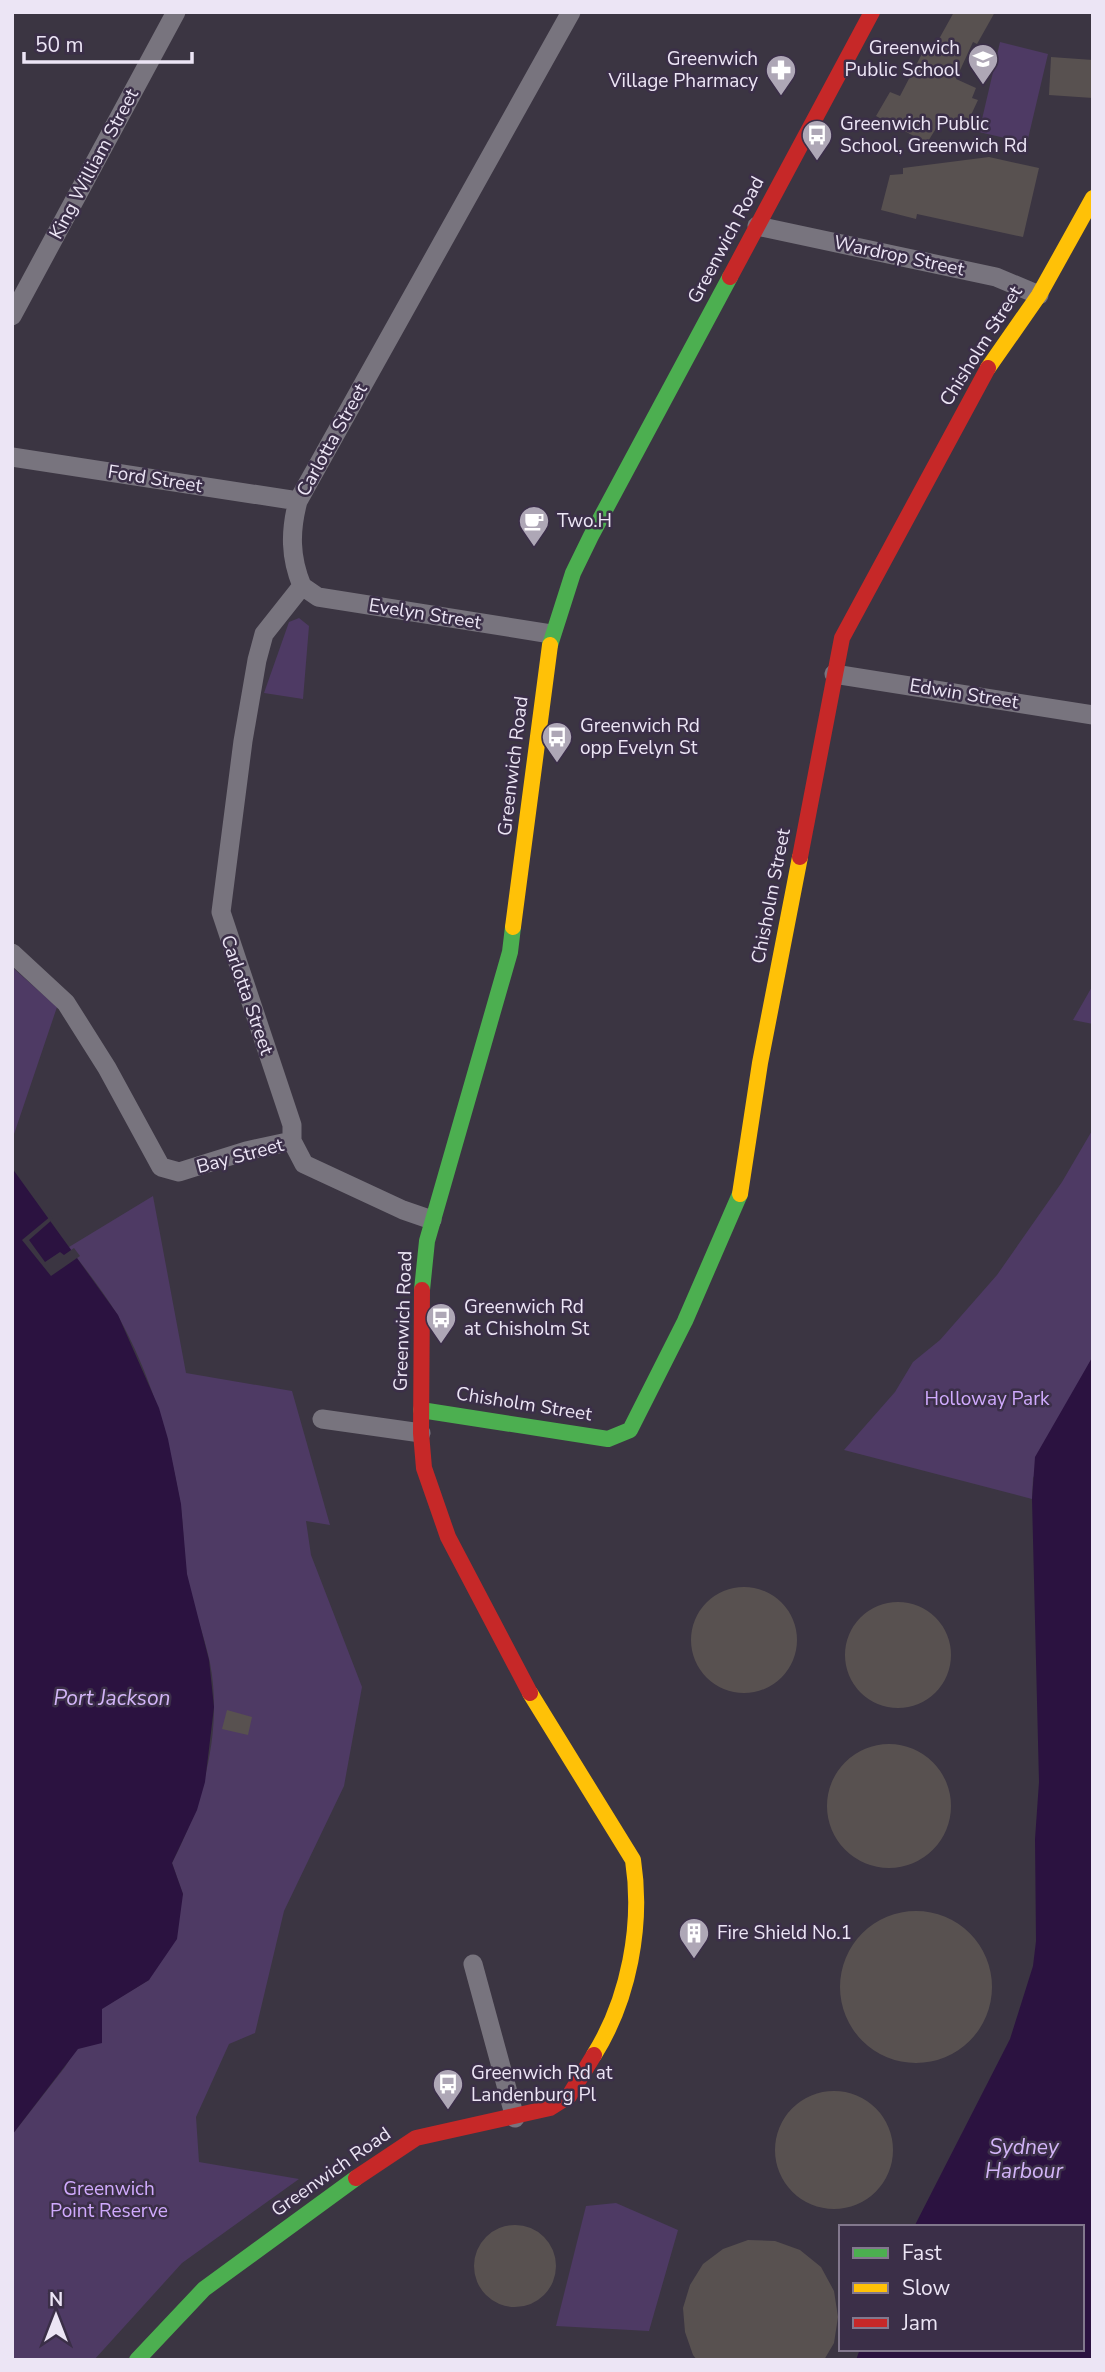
<svg xmlns="http://www.w3.org/2000/svg" width="1105" height="2372" font-family="'Nunito Sans',sans-serif">
	<style>
		.green { fill: #4e3a64 }
		.water { fill: #2b1240 }
		.pier { fill: #3b3542 }
		.building { fill: #585150 }
		.lines { fill: none; stroke-linecap: round; stroke-linejoin: round }
		.street { stroke: #78747e; stroke-width: 19 }
		.fast { stroke: #4caf50; stroke-width: 16 }
		.slow { stroke: #ffc107; stroke-width: 16 }
		.jam { stroke: #c62828; stroke-width: 16 }
		.labels { text-anchor: middle; dominant-baseline: central; stroke-width: 5; stroke-linejoin: round; paint-order: stroke }
		.poi-label { font-size: 19px; fill: #ece5f5; stroke: #3b2f48; text-anchor: start }
		.street-label { font-size: 19px; fill: #ece5f5; stroke: #3b2f48 }
		.park-label { font-size: 19px; fill: #d0aafd; stroke: #3b2f48 }
		.water-label { font-size: 21px; font-style: italic; fill: #d3b5f8; stroke: #3b2f48 }
	</style>
	<rect width="100%" height="100%" fill="#3b3542"/>
	<path class="green" d="M1000 42 1048 54 1027 143 979 132Z
		M299 618 309 626 303 699 264 693 289 622Z
		M12 967 57 1007 12 1140Z
		M1093 985V1024L1073 1020Z
		M1093 1129V1356L1033 1478 1032 1499 844 1450 895 1392 913 1362 940 1340 997 1275 1062 1182Z
		M153 1196 186 1373 292 1391 330 1525 306 1521 311 1555 362 1687 344 1786 284 1911 255 2033 229 2044 196 2117 199 2162 299 2179 182 2263 94 2360H12V2135L65 2067 101 2009 149 1980 183 1894 172 1863C203 1803 223 1731 210 1663 204 1633 192 1606 187 1576 183 1551 184 1526 180 1502 169 1437 150 1373 118 1316 104 1292 85 1269 69 1247Z
		M616 2203 678 2230 649 2331 556 2326 586 2206Z"/>
	<path class="water" d="M12 1168 118 1315 159 1408 168 1439 181 1504 187 1574 209 1660 214 1707 205 1782 197 1810 172 1863 183 1894 177 1939 149 1980 102 2009V2043L78 2049 12 2135Z
		M1093 1356V2360H856L860 2349H1082V2227H914L1010 2039 1033 1966 1036 1941 1035 1839 1039 1782 1032 1499 1035 1457Z"/>
	<path class="pier" d="M51 1216 53 1219 29 1240 45 1262 60 1252 64 1255 74 1248 80 1256 51 1276 22 1240Z"/>
	<path class="building" d="M954 12H995L977 44 973 42 956 79 976 88 972 98 978 100 965 128 943 117 927 143 876 116 890 92 900 96 927 44 934 48Z
		M1051 57 1093 60V98L1049 95Z
		M989 157 1039 168 1023 237 917 214 916 219 881 210 890 175 903 174V168Z
		M691 1640a53 53 0 1 1 106 0a53 53 0 1 1-106 0Z
		M845 1655a53 53 0 1 1 106 0a53 53 0 1 1-106 0Z
		M227 1710 252 1717 248 1735 222 1729Z
		M827 1806a62 62 0 1 1 124 0a62 62 0 1 1-124 0Z
		M840 1987a76 76 0 1 1 152 0a76 76 0 1 1-152 0Z
		M775 2150a59 59 0 1 1 118 0a59 59 0 1 1-118 0Z
		M474 2266a41 41 0 1 1 82 0a41 41 0 1 1-82 0Z
		M748 2240 775 2241 800 2250 821 2267 834 2291 838 2317 834 2343 824 2360H697L693 2355 685 2332 683 2308 690 2285 703 2264 723 2249Z"/>
	<g class="lines">
		<path class="street" d="M757 226 996 277 1039 295
			M12 316 176 12
			M12 457 298 501
			M302 586 318 597 551 634
			M834 674 1093 715
			M12 953 66 1003 107 1068 161 1167 179 1172 246 1151 292 1141 304 1164 403 1210 432 1220
			M292 1141V1125L221 912 243 741 257 660 264 634 302 586C290 557 290 531 298 501L571 12
			M322 1419 421 1433
			M473 1964 515 2118"/>
		<path class="fast" d="M550 645 573 573 591 536 730 277
			M422 1290 427 1241 510 952 513 927
			M421 1410 608 1439 630 1430 685 1321 740 1194
			M137 2360 204 2289 356 2178"/>
		<path class="slow" d="M988 368 1039 295 1093 198
			M513 927 550 645
			M740 1194 760 1063 800 857
			M530 1693 633 1860C643 1925 629 1999 594 2055"/>
		<path class="jam" d="M730 277 872 12
			M800 857 842 638 988 368
			M422 1290 421 1433 424 1468 448 1537 530 1693
			M356 2178 416 2138 550 2108 569 2096 594 2055"/>
	</g>
	<defs>
		<g id="school-pin" transform="scale(1.575)"><path d="M0 17L-7.5 6A9.5 9.5 0 1 1 7.5 6Z" fill="#aea7b6" stroke="#3b2f48"/><path d="M0-5L7-2L0 1L-7-2ZM-4 1L0 2.5L4 1V4Q0 6-4 4Z" fill="#fff"/></g>
		<g id="pharmacy-pin" transform="scale(1.575)"><path d="M0 17L-7.5 6A9.5 9.5 0 1 1 7.5 6Z" fill="#aea7b6" stroke="#3b2f48"/><path d="M-2-6h4v4h4v4h-4v4h-4v-4h-4v-4h4Z" fill="#fff"/></g>
		<g id="bus-pin" transform="scale(1.575)"><path d="M0 17L-7.5 6A9.5 9.5 0 1 1 7.5 6Z" fill="#aea7b6" stroke="#3b2f48"/><path d="M-5-6H5V4H4V6H2V4H-2V6H-4V4H-5ZM-3.5-4V0h7V-4ZM-3.5 1.2v1.5H-2V1.2ZM2 1.2v1.5H3.5V1.2Z" fill="#fff"/></g>
		<g id="cafe-pin" transform="scale(1.575)"><path d="M0 17L-7.5 6A9.5 9.5 0 1 1 7.5 6Z" fill="#aea7b6" stroke="#3b2f48"/><path d="M-5.5-4.5H6V0H3Q3 3.5 0 3.5H-2.5Q-5.5 3.5-5.5 0ZM3-3.2v2h1.7v-2ZM-6 4.5H4V6H-6Z" fill="#fff"/></g>
		<g id="building-pin" transform="scale(1.575)"><path d="M0 17L-7.5 6A9.5 9.5 0 1 1 7.5 6Z" fill="#aea7b6" stroke="#3b2f48"/><path d="M-4-6H4V6H1V3H-1V6H-4ZM-2.5-4.3h1.7v1.8h-1.7ZM.8-4.3h1.7v1.8H.8ZM-2.5-1h1.7V.8h-1.7ZM.8-1h1.7V.8H.8Z" fill="#fff"/></g>
	</defs>
	<g fill-rule="evenodd">
		<use href="#school-pin" x="983" y="59"/>
		<use href="#pharmacy-pin" x="781" y="70"/>
		<use href="#bus-pin" x="817" y="135"/>
		<use href="#cafe-pin" x="534" y="521"/>
		<use href="#bus-pin" x="557" y="737"/>
		<use href="#bus-pin" x="441" y="1318"/>
		<use href="#building-pin" x="694" y="1933"/>
		<use href="#bus-pin" x="448" y="2084"/>
	</g>
	<g class="labels">
		<g class="poi-label">
			<text x="960" y="48" text-anchor="end">Greenwich<tspan x="960" dy="22">Public School</tspan></text>
			<text x="758" y="59" text-anchor="end">Greenwich<tspan x="758" dy="22">Village Pharmacy</tspan></text>
			<text x="840" y="124">Greenwich Public<tspan x="840" dy="22">School, Greenwich Rd</tspan></text>
			<text x="557" y="521">Two.H</text>
			<text x="580" y="726">Greenwich Rd<tspan x="580" dy="22">opp Evelyn St</tspan></text>
			<text x="464" y="1307">Greenwich Rd<tspan x="464" dy="22">at Chisholm St</tspan></text>
			<text x="717" y="1933">Fire Shield No.1</text>
			<text x="471" y="2073">Greenwich Rd at<tspan x="471" dy="22">Landenburg Pl</tspan></text>
		</g>
		<g class="street-label">
			<text transform="translate(94 164) rotate(-62)">King William Street</text>
			<text transform="translate(726 240) rotate(-62)">Greenwich Road</text>
			<text transform="translate(899 256) rotate(12)">Wardrop Street</text>
			<text transform="translate(981 346) rotate(-58)">Chisholm Street</text>
			<text transform="translate(332 440) rotate(-61)">Carlotta Street</text>
			<text transform="translate(155 479) rotate(9)">Ford Street</text>
			<text transform="translate(425 614) rotate(9)">Evelyn Street</text>
			<text transform="translate(964 694) rotate(9)">Edwin Street</text>
			<text transform="translate(513 766) rotate(-83)">Greenwich Road</text>
			<text transform="translate(771 896) rotate(-79)">Chisholm Street</text>
			<text transform="translate(247 995) rotate(71)">Carlotta Street</text>
			<text transform="translate(240 1156) rotate(-15)">Bay Street</text>
			<text transform="translate(403 1321) rotate(-88)">Greenwich Road</text>
			<text transform="translate(524 1404) rotate(9)">Chisholm Street</text>
			<text transform="translate(331 2172) rotate(-35)">Greenwich Road</text>
		</g>
		<g class="park-label">
			<text x="987" y="1399">Holloway Park</text>
			<text x="109" y="2189">Greenwich<tspan x="109" dy="22">Point Reserve</tspan></text>
		</g>
		<g class="water-label">
			<text x="112" y="1698">Port Jackson</text>
			<text x="1024" y="2147">Sydney<tspan x="1024" dy="24">Harbour</tspan></text>
		</g>
	</g>
	<rect width="1105" height="2372" fill="none" stroke="#ece5f5" stroke-width="28"/>
	<rect x="839" y="2225" width="245" height="126" fill="#3b2f48" stroke="#82788d" stroke-width="2"/>
	<rect x="853" y="2248" width="35" height="10" fill="#4caf50" stroke="#82788d" stroke-width="2"/>
	<text x="902" y="2260" font-size="21" fill="#ece5f5">Fast</text>
	<rect x="853" y="2283" width="35" height="10" fill="#ffc107" stroke="#82788d" stroke-width="2"/>
	<text x="902" y="2295" font-size="21" fill="#ece5f5">Slow</text>
	<rect x="853" y="2318" width="35" height="10" fill="#c62828" stroke="#82788d" stroke-width="2"/>
	<text x="902" y="2330" font-size="21" fill="#ece5f5">Jam</text>
	<g transform="translate(56 2316)" stroke="#3b2f48" stroke-width="5" paint-order="stroke">
	<path d="M0-5L12 26L0 18L-12 26Z" fill="#ece5f5"/>
	<text y="-10" font-size="19" font-weight="bold" text-anchor="middle" fill="#ece5f5">N</text>
	</g>
	<path d="M24 52v10h168v-10" fill="none" stroke="#ece5f5" stroke-width="3.5"/>
	<text x="35" y="52" font-size="21" fill="#ece5f5" stroke="#3b2f48" stroke-width="5" paint-order="stroke">50 m</text>
</svg>
